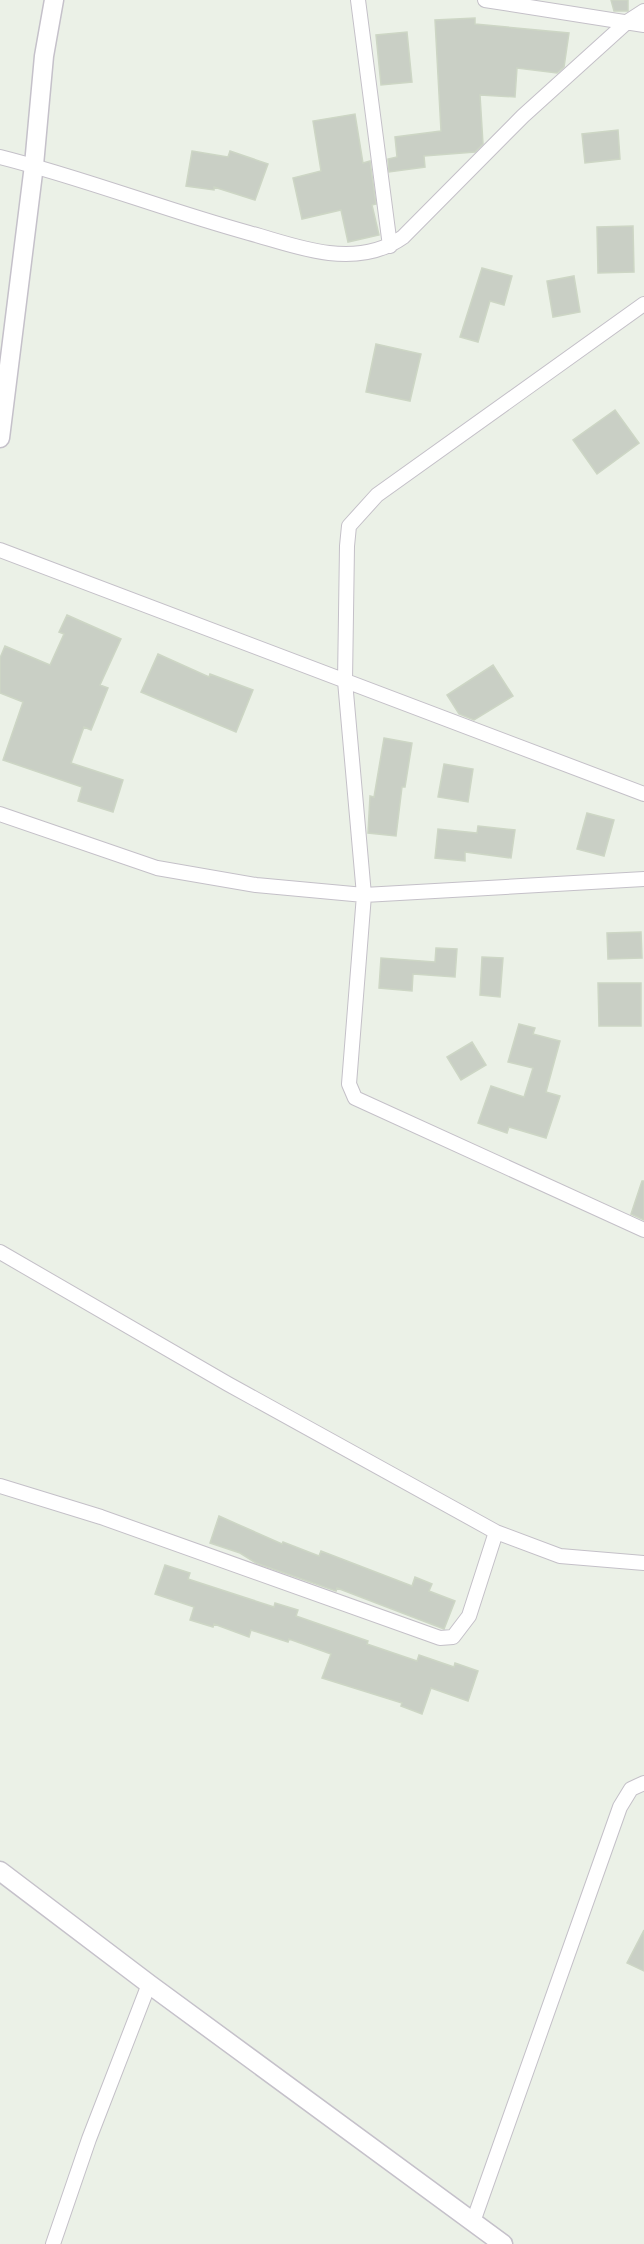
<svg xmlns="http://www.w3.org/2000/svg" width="644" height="2244" font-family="'Space Grotesk',sans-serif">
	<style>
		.building { fill: #c9cfc5; stroke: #cdd6c5; stroke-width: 1.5 }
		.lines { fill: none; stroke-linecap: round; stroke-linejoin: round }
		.street-casing { stroke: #c4c0c8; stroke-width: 16 }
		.secondary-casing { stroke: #c5c1ca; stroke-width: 21 }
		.street { stroke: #fff; stroke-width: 14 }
		.secondary { stroke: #fff; stroke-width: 18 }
	</style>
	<rect width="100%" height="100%" fill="#ebf1e7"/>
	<path class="building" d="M611 0H628V11H614Z
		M475 18V24L569 33 564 67 557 73 517 68 515 97 480 95 483 144 475 152 424 156 425 167 389 172 388 159 397 157 395 137 441 131 435 20Z
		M407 32 412 82 381 85 376 35Z
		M355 114 363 163 370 161 376 204 372 205 379 235 348 242 341 210 302 219 293 178 321 171 313 121Z
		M618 130 620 159 585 163 582 134Z
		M192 151 228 157 230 151 268 164 255 200 214 187V190L186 186Z
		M633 226 634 272 598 273 597 227Z
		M482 268 512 276 504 305 490 301 478 342 460 337Z
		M574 276 580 312 553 317 547 281Z
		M376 344 421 354 410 401 366 392Z
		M615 410 639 443 597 474 573 440Z
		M67 615 121 639 100 685 108 688 91 730 84 727 71 763 123 780 113 812 78 801 82 787 3 760 23 702 0 693V658L5 646 50 665 64 634 59 632Z
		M158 654 209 677 210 674 253 690 236 732 141 692Z
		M493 665 513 696 474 720 459 714 447 695Z
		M384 738 412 743 405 787H402L396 836 368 833 370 796 374 797Z
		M444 764 473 769 468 802 438 797Z
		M587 813 614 820 604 856 577 849Z
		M478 826 515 830 511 858 465 852V861L435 858 438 829 477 833Z
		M641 932 642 958 608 959 607 933Z
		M436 948 457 949 455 977 413 974 412 991 379 988 381 958 435 962Z
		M482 957 503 958 500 997 480 995Z
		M598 983H641V1026H599Z
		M519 1024 535 1028 533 1034 560 1041 546 1092 560 1096 546 1138 509 1127 507 1133 478 1123 491 1086 524 1097 533 1068 508 1062Z
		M472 1042 486 1065 461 1080 447 1057Z
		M642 1181H644V1220L631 1214Z
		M219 1516 282 1544 283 1542 319 1556 321 1551 412 1586 415 1577 432 1584 429 1591 455 1601 444 1629 337 1588 336 1591 256 1563 240 1553 210 1543Z
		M165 1565 190 1573 188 1579 274 1607 275 1603 298 1610 296 1616 368 1641 367 1644 417 1661 419 1655 454 1667 455 1663 478 1671 468 1701 431 1688 422 1714 401 1706 402 1703 322 1678 331 1654 289 1639 288 1642 251 1630 249 1637 214 1624 213 1627 190 1620 194 1607 155 1594Z
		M644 1930V1971L627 1963Z"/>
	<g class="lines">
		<g class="street-casing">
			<path id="street" d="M358 0 390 246
				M485 0 644 25
				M0 157C84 178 165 210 249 233 275 240 302 250 329 253 355 256 382 252 403 237L523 116 627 22 644 11
				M644 304 377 495 349 526 347 546 345 681 364 895 644 879
				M0 550 644 794
				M0 814 157 868 256 885 364 895 349 1084 355 1098 644 1230
				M0 1252 228 1384 496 1532 560 1556 644 1563
				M0 1486 101 1517 440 1638 453 1637 469 1616 496 1532
				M473 2222 620 1807 631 1789 644 1783
				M53 2244 89 2139 149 1984"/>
		</g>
		<g class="secondary-casing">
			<path id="secondary" d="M0 438 34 165 44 56 54 0
				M0 1871 149 1984 503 2244"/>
		</g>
		<use href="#street" class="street"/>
		<use href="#secondary" class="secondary"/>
	</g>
</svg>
